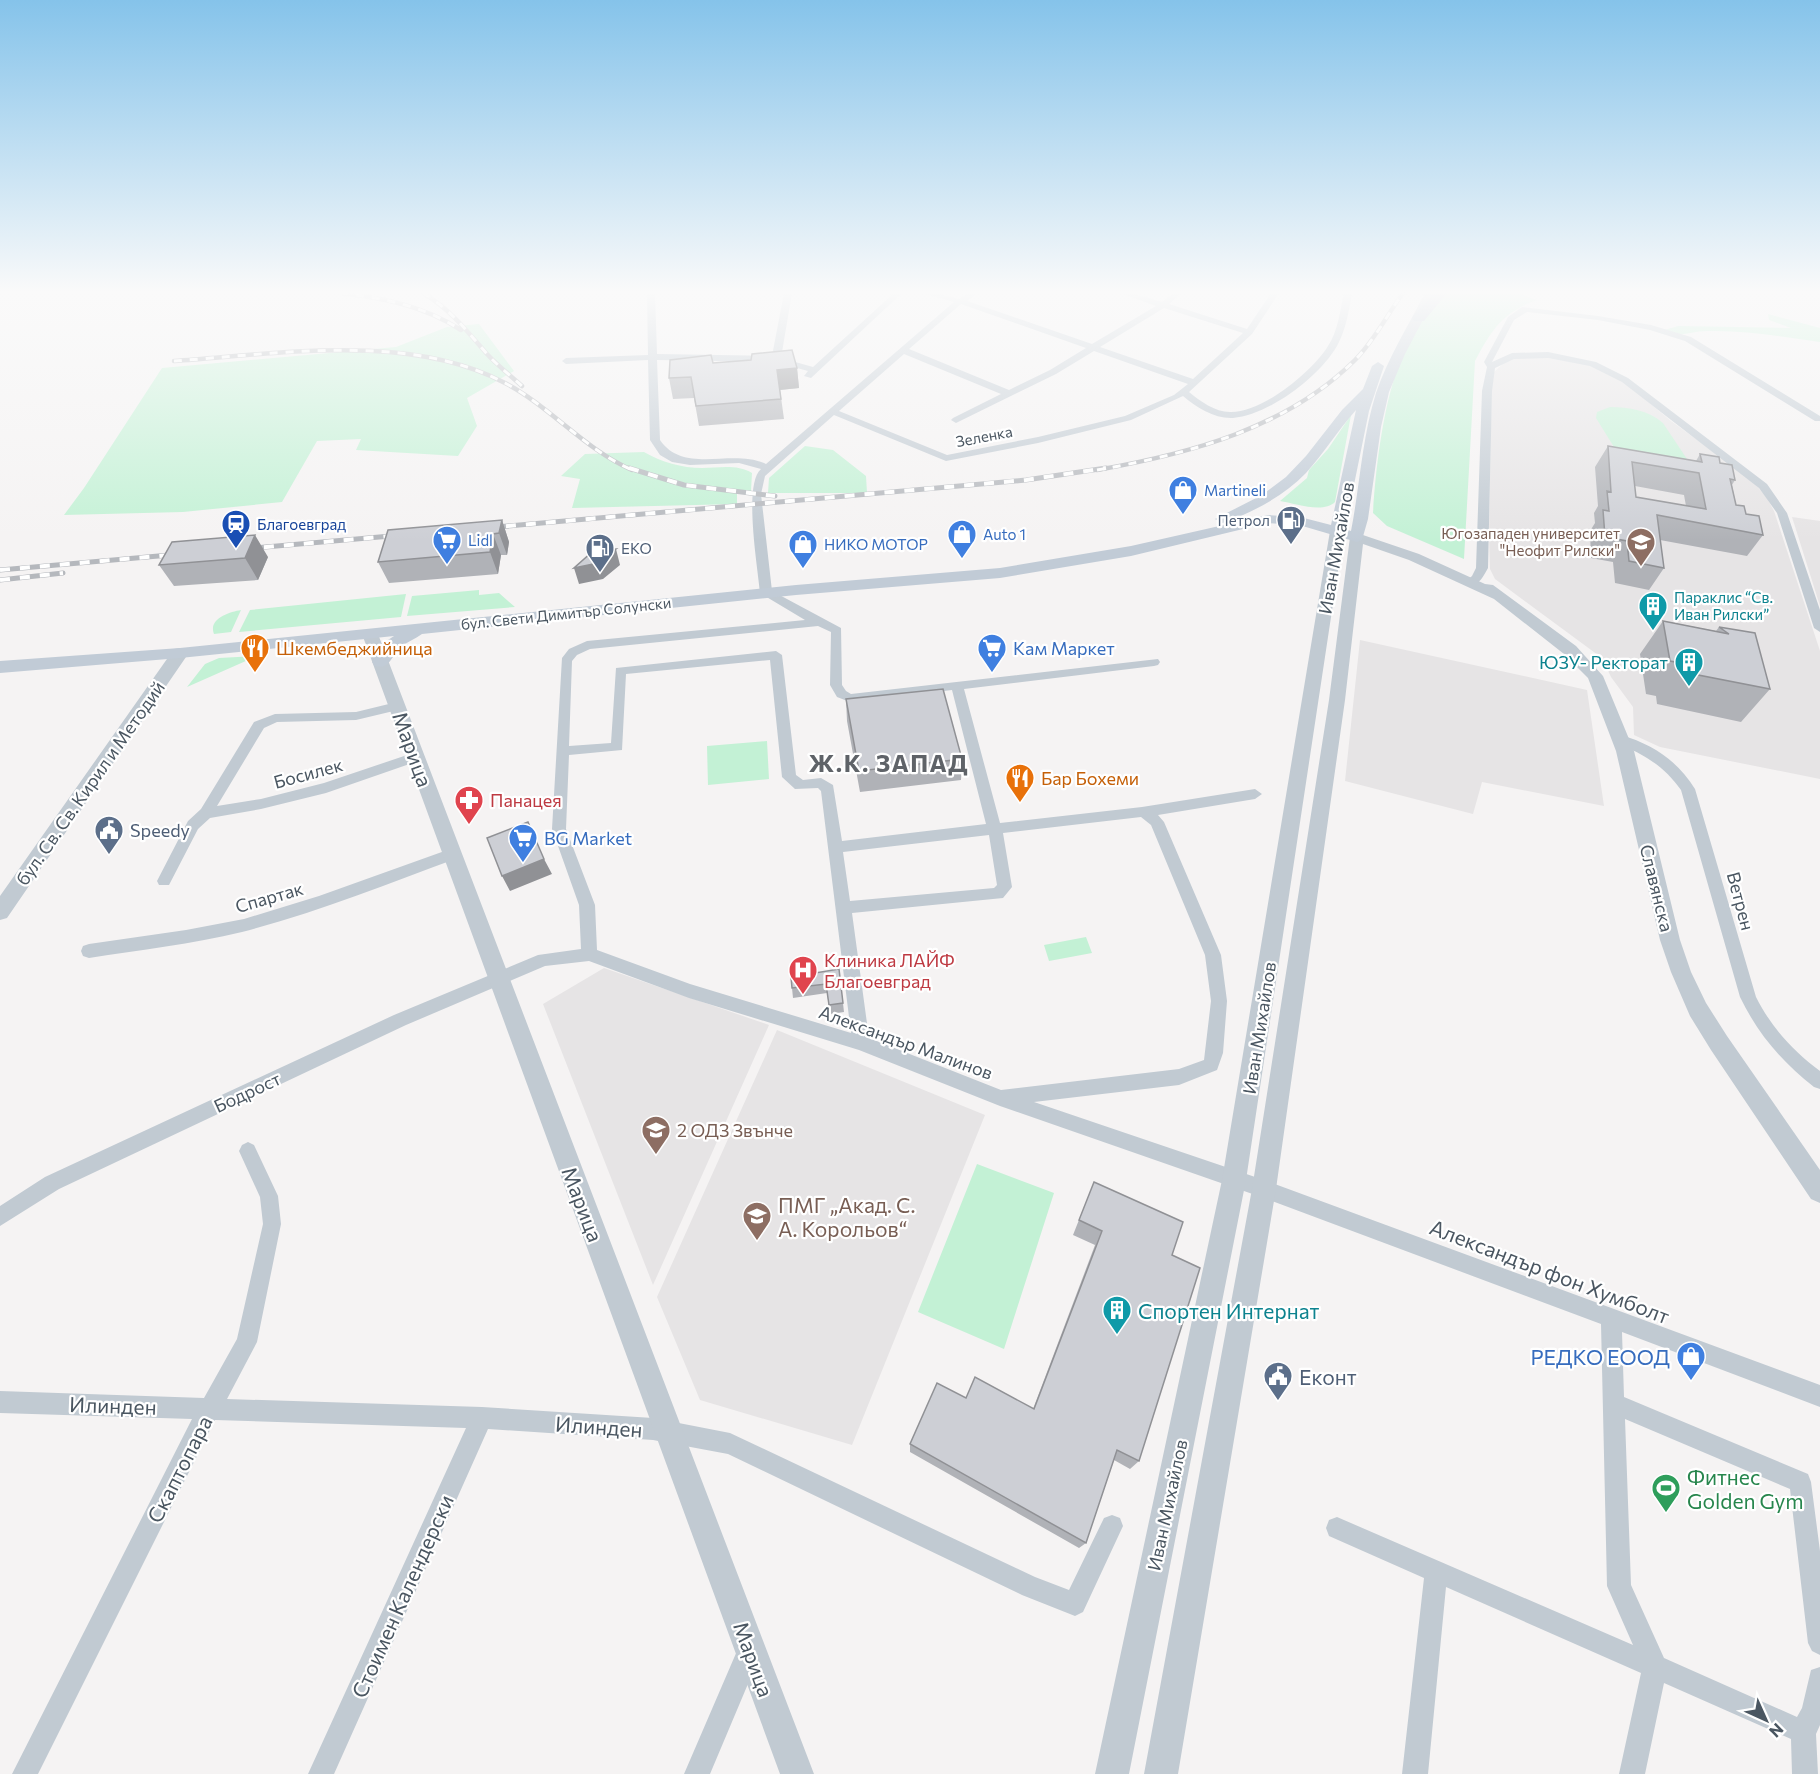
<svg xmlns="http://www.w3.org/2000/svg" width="1820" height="1774" font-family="Commissioner,sans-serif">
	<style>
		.education { fill: #e6e4e5 }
		.green { fill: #c3f1d5 }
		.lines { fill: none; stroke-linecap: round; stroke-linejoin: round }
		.minor { fill: #c1cad2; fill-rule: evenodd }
		.tertiary { fill: #c1cad2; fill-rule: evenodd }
		.secondary { fill: #c1cbd6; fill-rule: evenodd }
		.primary { fill: #b3c2d1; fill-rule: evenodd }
		.rail-far1-casing { stroke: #b5b8bd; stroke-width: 4.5 }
		.rail-casing { stroke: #b5b8bd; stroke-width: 5 }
		.rail-far1 { stroke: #fff; stroke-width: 3; stroke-dasharray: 8; stroke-linecap: butt }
		.rail { stroke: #fff; stroke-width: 4; stroke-dasharray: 10; stroke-linecap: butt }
		.wall { fill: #b0b2b7; fill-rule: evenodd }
		.shaded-wall { fill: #909195 }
		.building { fill: #cdcfd5; stroke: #909195; stroke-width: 1.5; fill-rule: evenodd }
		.labels { text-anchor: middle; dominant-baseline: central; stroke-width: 4.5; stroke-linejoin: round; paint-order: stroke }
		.far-street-label { font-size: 15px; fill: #4a5661; stroke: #fff }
		.far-shop-label { font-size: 15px; fill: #366cbe; stroke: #fff; text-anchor: start }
		.far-service-label { font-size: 15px; fill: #4e5e75; stroke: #fff; text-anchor: end }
		.far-transit-label { font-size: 15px; fill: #164399; stroke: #fff; text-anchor: start }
		.far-education-label { font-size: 15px; fill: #785e54; stroke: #fff; text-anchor: end }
		.far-culture-label { font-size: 15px; fill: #0d838f; stroke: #fff; text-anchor: start }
		.street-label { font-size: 18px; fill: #4a5661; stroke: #fff }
		.food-label { font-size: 18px; fill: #c56008; stroke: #fff; text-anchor: start }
		.shop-label { font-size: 18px; fill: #366cbe; stroke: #fff; text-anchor: start }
		.culture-label { font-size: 18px; fill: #0d838f; stroke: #fff; text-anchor: end }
		.health-label { font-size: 18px; fill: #be3a42; stroke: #fff; text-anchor: start }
		.service-label { font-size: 18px; fill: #4e5e75; stroke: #fff; text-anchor: start }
		.education-label { font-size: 18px; fill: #785e54; stroke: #fff; text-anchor: start }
		.near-street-label { font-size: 21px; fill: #4a5661; stroke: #fff }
		.near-education-label { font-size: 21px; fill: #785e54; stroke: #fff; text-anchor: start }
		.near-culture-label { font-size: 21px; fill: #0d838f; stroke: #fff; text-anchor: start }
		.near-shop-label { font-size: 21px; fill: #366cbe; stroke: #fff; text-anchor: end }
		.near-service-label { font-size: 21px; fill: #4e5e75; stroke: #fff; text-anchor: start }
		.near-leisure-label { font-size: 21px; fill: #27864d; stroke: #fff; text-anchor: start }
		.district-label { font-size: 24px; font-weight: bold; letter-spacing: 1.5px; fill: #5f6368; stroke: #fff }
	</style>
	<rect width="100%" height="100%" fill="#f5f3f3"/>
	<path class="education" d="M1535 356 1591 365 1622 380 1671 421 1732 465 1757 486 1767 498 1774 511 1820 651V779L1660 747 1634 735 1633 707 1611 677 1602 658 1495 579 1490 569 1489 534 1492 374 1507 360Z
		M1792 517 1820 521V606Z
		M1360 640 1587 690 1604 806 1482 782 1473 814 1345 781Z
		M604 968 769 1025 653 1285 543 1004Z
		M777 1030 985 1115 852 1445 700 1400 657 1297Z"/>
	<path class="green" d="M1447 293H1518L1537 300C1503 312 1492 329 1475 361L1464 559 1387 526 1373 513C1377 451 1390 329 1447 293Z
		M1768 314 1820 328V342C1783 337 1746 330 1708 331 1690 331 1675 339 1658 332L1678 326 1791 328 1769 320Z
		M479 324 514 371 467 398 477 426 458 456 356 450 361 439 317 441 282 502 183 512 64 515 84 488 162 368 396 347 447 327Z
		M1610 407C1629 407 1648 410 1663 423L1691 465 1622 460 1596 418 1597 412Z
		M1351 415 1335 502C1323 514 1294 503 1280 501L1307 478 1309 470 1328 449Z
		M805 446 833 450 866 476 867 493H768L769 478Z
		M644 452C661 462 682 468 702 468 719 468 737 464 752 473L751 491 737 490V504L572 508 580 479 561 476 585 454Z
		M479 590V595L499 593 515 607 407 616 412 596Z
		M406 594 401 617 239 632 250 610Z
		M241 610 231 632 214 634C208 619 229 612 241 610Z
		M257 656 187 687 205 664 219 658Z
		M767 741 769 779 708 785 707 746Z
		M1086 937 1092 953 1049 961 1044 945Z
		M977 1164 1054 1193 1004 1349 918 1312Z"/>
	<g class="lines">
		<path class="minor" d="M647 293H655L657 354 772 356 784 293H792L781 358 813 367 894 293H902L811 378 804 376 808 371 775 362 657 360 660 440C684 475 732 448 766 464L954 302 922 293H935L959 299 968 293H977L967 301 1092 344 1156 306 1120 293H1131L1162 302 1173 293H1182L1169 304 1247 329 1271 293H1279L1252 334 1189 392C1200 401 1215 412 1230 412 1262 413 1312 372 1328 346 1338 331 1340 311 1344 293H1352C1349 310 1346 330 1337 346 1319 377 1269 415 1233 418 1215 419 1197 408 1183 396L1131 420 1038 443 946 461 834 415 765 476 761 494 772 591 841 628 842 685 846 691 851 694 1158 659 1160 662 1158 665 1154 666 964 689 1000 823 1142 807 1255 789 1262 794 1255 799 1158 815 1164 822 1221 955 1227 1001 1223 1053 1217 1070 1179 1085 1034 1102 1264 1180 1820 1385V1407L1622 1332 1624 1397 1808 1474 1811 1482 1820 1551V1655L1812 1651 1808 1643 1790 1489 1625 1419 1631 1585 1664 1658 1797 1717 1802 1708 1811 1670 1820 1667V1725L1816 1734 1818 1774H1792L1791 1739 1664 1683 1645 1774H1619L1641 1673 1446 1587 1428 1774H1402L1424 1578 1329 1536 1326 1528 1329 1520 1337 1517 1633 1645 1607 1586 1601 1324 1264 1198 1000 1106 859 1050 689 998 589 961 545 966 406 1025 59 1189 0 1226V1206L45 1177 394 1015 538 955 581 949 579 905 552 829 562 658 569 649 587 641 805 620 760 593C758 568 743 484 761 469L739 463 690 465 672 462 660 455 650 440 648 360 566 364 562 361 566 358 648 355ZM961 304 1086 348 1050 370 1009 390 909 349ZM1164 308 1243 333 1193 379 1100 347ZM1094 351 1188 384 1174 395 1125 416 1038 437 947 455 839 411 904 354 1001 394 953 418 951 420 956 423 1056 374ZM818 626 831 632 830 685 837 697 850 702 952 690 986 824 842 841 833 785 821 778 803 780 796 775 782 655 776 651 616 668 611 743 569 746 572 661 577 655 590 649ZM770 660 782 777 795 789 818 788 821 791 851 1033 690 984 597 950 595 905 566 829 569 755 622 750 626 674ZM1141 817 1151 825 1205 955 1211 1001 1204 1060 1179 1069 1001 1090 869 1038 852 913 1003 898 1012 887 1003 833ZM989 835 997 885 994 888 850 901 843 852Z
			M1522 307 1598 316 1651 325 1691 337 1820 416V421H1815L1685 341 1650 330 1598 320 1527 312 1514 320 1492 362 1512 353 1548 352 1596 362 1628 378 1767 484 1787 513 1820 610V632L1814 628 1777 513 1759 488 1622 382 1590 366 1548 358 1514 359 1495 368 1492 391 1488 568C1483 577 1478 588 1466 585L1464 583 1472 576 1476 568 1482 391 1487 367 1484 362 1508 317Z
			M397 702 403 706 402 709 356 720 277 722 264 728 217 806 261 799 324 783 416 752 421 754 423 757 421 760 326 793 261 809 210 818 198 829 169 885H159L157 881 188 821 201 809 254 722 275 714 356 712Z
			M1621 735C1652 744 1678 761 1695 789L1756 997C1771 1027 1793 1051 1820 1071V1089L1814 1087C1781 1061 1758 1034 1740 997L1681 790C1664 766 1644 754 1616 743L1614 740Z
			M453 848 458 850 460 854 458 858C387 884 316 913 242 932 192 944 140 950 89 958L83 956 81 951 83 946 89 944 186 930 244 919 319 896Z
			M248 1142 254 1145 278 1196 281 1224 257 1342 227 1399 482 1407 653 1418 730 1433 1035 1577 1069 1590 1104 1518 1112 1515 1120 1518 1123 1526 1083 1612 1075 1616 1022 1595 728 1454 653 1440 488 1429 334 1774H308L466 1428 215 1420 38 1774H12L192 1419 0 1413V1391L204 1398 237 1339 263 1224 260 1197 239 1151 242 1145Z
			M749 1641 758 1644 761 1653 710 1774H684L740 1644Z"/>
		<path class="tertiary" d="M1337 527 1344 531 1246 1180 1129 1774H1095L1222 1180 1330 531Z
			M1357 533 1419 554 1485 584 1493 585 1576 646 1603 676 1634 751 1680 940 1691 972 1706 1003 1727 1036 1820 1170V1203L1811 1199 1711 1050 1690 1016 1671 972 1660 940 1616 751 1588 678 1564 654 1494 599 1409 560 1363 544 1345 700 1276 1189 1178 1774H1144L1252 1189 1329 700 1350 537Z
			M370 629 378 634 814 1774H780L362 634Z
			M180 648 186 649 188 653 186 657 7 918 0 920V896L174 649Z"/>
		<path class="secondary" d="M1425 293H1437L1405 354 1389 392 1381 427 1368 519 1362 540 1357 542 1299 525 1268 523 1131 556 1000 578 796 595 422 634C415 639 407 642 401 647 391 656 390 670 375 666L372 662 388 640 394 636 180 658 0 673V661L180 648 796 585 1000 568 1131 546 1268 515 1300 517 1331 525 1356 410C1338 430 1324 453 1306 473 1284 496 1256 510 1227 522L1222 523 1215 519 1262 495 1286 477 1306 456 1342 410 1363 389 1372 366 1378 362 1384 366 1369 411 1345 529 1351 531C1360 485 1362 438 1376 393 1388 358 1408 326 1425 293Z"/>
		<path class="primary" d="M1434 293H1447L1424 321H1414L1412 318 1414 315Z"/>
		<g class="rail-far1-casing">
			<path id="rail-far1" d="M340 293C384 298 424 306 461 330
				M423 293C450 309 467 331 487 354 498 366 511 376 522 386
				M174 361C278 354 409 332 505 383 551 407 584 449 632 470
				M1097 470C1189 454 1287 428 1355 360 1374 341 1387 315 1403 293"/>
		</g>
		<g class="rail-casing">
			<path id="rail" d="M629 468 684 485 775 496
				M486 528 1026 480 1106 468
				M244 549 402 535
				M0 570 181 554
				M0 580 63 573"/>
		</g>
		<use href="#rail-far1" class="rail-far1"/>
		<use href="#rail" class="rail"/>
	</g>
	<path class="wall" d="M713 363 797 368 799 388 780 390 784 419 699 426 694 398 673 399 669 378Z
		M1608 446 1696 461 1700 454 1720 463 1735 480 1732 485 1736 505 1746 514 1763 535 1747 556 1660 540 1664 568 1649 590 1615 583 1613 562 1591 558 1590 531 1595 523 1594 513 1598 506 1595 467ZM1635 486 1684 495 1686 506 1636 497Z
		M502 520 509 542 507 555H501L498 574 389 583 378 562Z
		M172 542 268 557 258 580 174 586 159 565Z
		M1663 621 1716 631 1719 627 1755 633 1770 689 1741 722 1657 704 1656 696 1646 694 1640 654Z
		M846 699 962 759 961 780 860 792 847 721Z
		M839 969 844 1012 830 1014 827 993 793 998 792 988Z
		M1094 1182 1172 1255 1139 1461 1130 1469 1114 1460 1086 1543 1079 1548 910 1452V1444L966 1398 1033 1409 1095 1245 1073 1235Z"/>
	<path class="shaded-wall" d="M797 368 799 388 779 390 777 370Z
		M502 520 509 542 507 555 499 533Z
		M493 534 501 555 498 574 490 552Z
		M255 535 268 557 258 580 245 558Z
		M616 549 620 565 603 579 579 584 574 568Z
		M544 859 552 874 510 891 502 876Z"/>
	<path class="building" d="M792 350 797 368 777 370 781 399 696 406 691 377 669 378 670 360 711 355 713 363 751 360 752 354Z
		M1608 446 1702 462 1700 454 1719 457 1720 463 1732 465 1735 480 1730 479 1736 505 1744 506 1746 514 1759 516 1763 535 1657 515 1664 568 1629 561 1627 541 1605 537 1603 510 1609 511 1607 491 1611 492ZM1632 462 1699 473 1706 509 1636 497Z
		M502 520 499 533 493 534 490 552 378 562 388 530Z
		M255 535 245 558 159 565 172 542Z
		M616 549 598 563 574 568 592 552Z
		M1663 621 1729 634 1719 627 1755 633 1770 689 1683 672 1681 663 1670 661Z
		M943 689 962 759 859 771 846 699Z
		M528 822 544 859 502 876 487 838Z
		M839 969 843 1003 829 1005 826 984 792 988 791 977Z
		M1094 1182 1183 1222 1172 1255 1200 1268 1139 1461 1117 1450 1086 1543 910 1444 937 1383 966 1398 975 1377 1034 1409 1102 1231 1079 1220Z"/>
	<linearGradient id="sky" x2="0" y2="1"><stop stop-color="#85c3ea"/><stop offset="0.54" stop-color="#fafafa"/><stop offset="1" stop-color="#fafafa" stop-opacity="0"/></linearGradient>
	<rect width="1820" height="541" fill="url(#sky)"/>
	<defs>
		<g id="shop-pin" transform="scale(1.5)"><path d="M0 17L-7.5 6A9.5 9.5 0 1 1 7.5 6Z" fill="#3f7fe0" stroke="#fff"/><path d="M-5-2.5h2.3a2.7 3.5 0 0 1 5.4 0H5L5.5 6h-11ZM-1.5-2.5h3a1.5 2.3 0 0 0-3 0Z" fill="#fff"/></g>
		<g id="fuel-pin" transform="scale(1.5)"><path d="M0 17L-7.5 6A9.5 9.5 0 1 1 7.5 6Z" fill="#5c6f8a" stroke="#fff"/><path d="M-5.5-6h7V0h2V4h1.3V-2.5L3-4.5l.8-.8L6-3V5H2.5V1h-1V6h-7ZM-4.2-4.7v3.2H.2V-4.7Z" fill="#fff"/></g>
		<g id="station-pin" transform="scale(1.5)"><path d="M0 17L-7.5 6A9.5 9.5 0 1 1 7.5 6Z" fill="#1a4fb4" stroke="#fff"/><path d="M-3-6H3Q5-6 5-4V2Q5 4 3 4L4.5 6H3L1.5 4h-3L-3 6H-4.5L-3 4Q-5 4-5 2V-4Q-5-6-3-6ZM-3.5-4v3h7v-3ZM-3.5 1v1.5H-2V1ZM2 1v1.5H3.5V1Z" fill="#fff"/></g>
		<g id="supermarket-pin" transform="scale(1.5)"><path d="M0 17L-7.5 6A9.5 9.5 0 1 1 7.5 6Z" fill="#3f7fe0" stroke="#fff"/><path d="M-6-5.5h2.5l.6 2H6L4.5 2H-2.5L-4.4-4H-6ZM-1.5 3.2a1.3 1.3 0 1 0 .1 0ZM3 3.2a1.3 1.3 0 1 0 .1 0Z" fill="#fff"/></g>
		<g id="university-pin" transform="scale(1.5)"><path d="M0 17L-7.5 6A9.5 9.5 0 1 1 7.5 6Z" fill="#8d6e63" stroke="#fff"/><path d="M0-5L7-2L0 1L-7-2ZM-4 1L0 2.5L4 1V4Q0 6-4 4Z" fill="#fff"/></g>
		<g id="building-pin" transform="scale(1.5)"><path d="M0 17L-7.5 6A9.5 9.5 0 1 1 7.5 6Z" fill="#0f9aa8" stroke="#fff"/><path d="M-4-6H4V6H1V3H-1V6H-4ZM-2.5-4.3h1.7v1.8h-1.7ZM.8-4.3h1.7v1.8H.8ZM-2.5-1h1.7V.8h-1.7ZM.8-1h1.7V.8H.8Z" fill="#fff"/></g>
		<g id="restaurant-pin" transform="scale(1.5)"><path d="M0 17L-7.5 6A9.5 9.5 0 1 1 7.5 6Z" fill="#e8710a" stroke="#fff"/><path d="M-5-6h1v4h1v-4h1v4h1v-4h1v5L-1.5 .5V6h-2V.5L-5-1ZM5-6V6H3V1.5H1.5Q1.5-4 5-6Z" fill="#fff"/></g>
		<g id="pharmacy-pin" transform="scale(1.5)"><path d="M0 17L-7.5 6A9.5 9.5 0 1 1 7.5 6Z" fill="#e0444e" stroke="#fff"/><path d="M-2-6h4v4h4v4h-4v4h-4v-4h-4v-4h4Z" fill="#fff"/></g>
		<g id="civic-pin" transform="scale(1.5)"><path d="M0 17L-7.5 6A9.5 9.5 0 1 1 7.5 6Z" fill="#5c6f8a" stroke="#fff"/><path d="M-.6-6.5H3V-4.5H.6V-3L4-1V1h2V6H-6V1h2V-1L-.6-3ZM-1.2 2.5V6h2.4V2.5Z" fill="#fff"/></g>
		<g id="hospital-pin" transform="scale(1.5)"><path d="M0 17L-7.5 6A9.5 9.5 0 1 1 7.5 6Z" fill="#e0444e" stroke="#fff"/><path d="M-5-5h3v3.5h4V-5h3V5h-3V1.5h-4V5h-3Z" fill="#fff"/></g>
		<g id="school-pin" transform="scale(1.5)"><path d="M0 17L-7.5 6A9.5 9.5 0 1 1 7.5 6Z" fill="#8d6e63" stroke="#fff"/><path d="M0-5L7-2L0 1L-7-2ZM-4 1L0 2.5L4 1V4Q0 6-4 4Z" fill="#fff"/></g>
		<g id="stadium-pin" transform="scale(1.5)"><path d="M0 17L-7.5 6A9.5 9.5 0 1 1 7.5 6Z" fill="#2e9e5b" stroke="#fff"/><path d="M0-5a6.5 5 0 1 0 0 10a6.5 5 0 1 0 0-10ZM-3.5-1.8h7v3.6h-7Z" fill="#fff"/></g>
	</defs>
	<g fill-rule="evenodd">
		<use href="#shop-pin" x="1183" y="490"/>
		<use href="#fuel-pin" x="1291" y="520"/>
		<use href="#station-pin" x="236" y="524"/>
		<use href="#shop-pin" x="962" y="534"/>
		<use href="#supermarket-pin" x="447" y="540"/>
		<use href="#university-pin" x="1641" y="542"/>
		<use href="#shop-pin" x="803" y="544"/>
		<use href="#fuel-pin" x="600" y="548"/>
		<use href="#building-pin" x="1653" y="606"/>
		<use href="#restaurant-pin" x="255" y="648"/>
		<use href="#supermarket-pin" x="992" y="648"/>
		<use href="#building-pin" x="1689" y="662"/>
		<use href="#restaurant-pin" x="1020" y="778"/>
		<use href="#pharmacy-pin" x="469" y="800"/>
		<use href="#civic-pin" x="109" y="830"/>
		<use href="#supermarket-pin" x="523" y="838"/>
		<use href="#hospital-pin" x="803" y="970"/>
		<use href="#school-pin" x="656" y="1130"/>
		<use href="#school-pin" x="757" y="1216"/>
		<use href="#building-pin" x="1117" y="1310"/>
		<use href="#shop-pin" x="1691" y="1356"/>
		<use href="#civic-pin" x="1278" y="1376"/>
		<use href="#stadium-pin" x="1666" y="1488"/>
	</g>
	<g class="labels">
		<g class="far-street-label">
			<text transform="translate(984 436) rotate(-11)">Зеленка</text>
			<text transform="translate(566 613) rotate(-6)">бул. Свети Димитър Солунски</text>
		</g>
		<g class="far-shop-label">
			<text x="1204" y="490">Martineli</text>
			<text x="983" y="534">Auto 1</text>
			<text x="468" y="540">Lidl</text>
			<text x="824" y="544">НИКО МОТОР</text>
		</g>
		<g class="far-service-label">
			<text x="1270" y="520">Петрол</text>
			<text x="621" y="548" text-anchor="start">EKO</text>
		</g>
		<g class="far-transit-label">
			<text x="257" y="524">Благоевград</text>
		</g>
		<g class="far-education-label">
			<text x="1620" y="533">Югозападен университет<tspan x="1620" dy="17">"Неофит Рилски"</tspan></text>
		</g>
		<g class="far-culture-label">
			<text x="1674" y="597">Параклис “Св.<tspan x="1674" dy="17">Иван Рилски”</tspan></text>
		</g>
		<g class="street-label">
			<text transform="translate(1336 548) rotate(-80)">Иван Михайлов</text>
			<text transform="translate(308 773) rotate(-15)">Босилек</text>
			<text transform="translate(90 783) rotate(-55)">бул. Св. Св. Кирил и Методий</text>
			<text transform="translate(1657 888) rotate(76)">Славянска</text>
			<text transform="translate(269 897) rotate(-16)">Спартак</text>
			<text transform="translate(1741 901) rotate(75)">Ветрен</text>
			<text transform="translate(1259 1028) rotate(-81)">Иван Михайлов</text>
			<text transform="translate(906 1042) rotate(20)">Александър Малинов</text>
			<text transform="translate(247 1092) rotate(-25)">Бодрост</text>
			<text transform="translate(1167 1505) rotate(-78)">Иван Михайлов</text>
		</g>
		<g class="food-label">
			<text x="276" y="648">Шкембеджийница</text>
			<text x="1041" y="778">Бар Бохеми</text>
		</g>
		<g class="shop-label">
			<text x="1013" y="648">Кам Маркет</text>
			<text x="544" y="838">BG Market</text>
		</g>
		<g class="culture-label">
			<text x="1668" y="662">ЮЗУ- Ректорат</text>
		</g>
		<g class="health-label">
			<text x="490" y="800">Панацея</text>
			<text x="824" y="960">Клиника ЛАЙФ<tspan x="824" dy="21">Благоевград</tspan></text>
		</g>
		<g class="service-label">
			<text x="130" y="830">Speedy</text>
		</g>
		<g class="education-label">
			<text x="677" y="1130">2 ОДЗ Звънче</text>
		</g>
		<g class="near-street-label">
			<text transform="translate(413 749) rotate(70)">Марица</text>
			<text transform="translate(583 1204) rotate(69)">Марица</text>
			<text transform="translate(1550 1271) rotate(21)">Александър фон Хумболт</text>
			<text transform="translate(113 1405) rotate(2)">Илинден</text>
			<text transform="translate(599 1426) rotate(4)">Илинден</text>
			<text transform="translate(179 1469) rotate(-63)">Скаптопара</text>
			<text transform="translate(402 1596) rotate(-66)">Стоимен Календерски</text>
			<text transform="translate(754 1659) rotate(70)">Марица</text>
		</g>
		<g class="near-education-label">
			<text x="778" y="1204">ПМГ „Акад. С.<tspan x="778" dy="24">А. Корольов“</tspan></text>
		</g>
		<g class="near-culture-label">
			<text x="1138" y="1310">Спортен Интернат</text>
		</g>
		<g class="near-shop-label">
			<text x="1670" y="1356">РЕДКО ЕООД</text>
		</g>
		<g class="near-service-label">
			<text x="1299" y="1376">Еконт</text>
		</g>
		<g class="near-leisure-label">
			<text x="1687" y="1476">Фитнес<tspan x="1687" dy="24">Golden Gym</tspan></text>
		</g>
		<g class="district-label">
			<text x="889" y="762">Ж.К. ЗАПАД</text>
		</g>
	</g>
	<g transform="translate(1766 1720) rotate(135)" stroke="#ffffff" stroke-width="4.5" paint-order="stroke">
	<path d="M0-4.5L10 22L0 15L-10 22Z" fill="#4a5661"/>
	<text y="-9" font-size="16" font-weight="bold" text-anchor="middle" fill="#4a5661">N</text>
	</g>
</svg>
